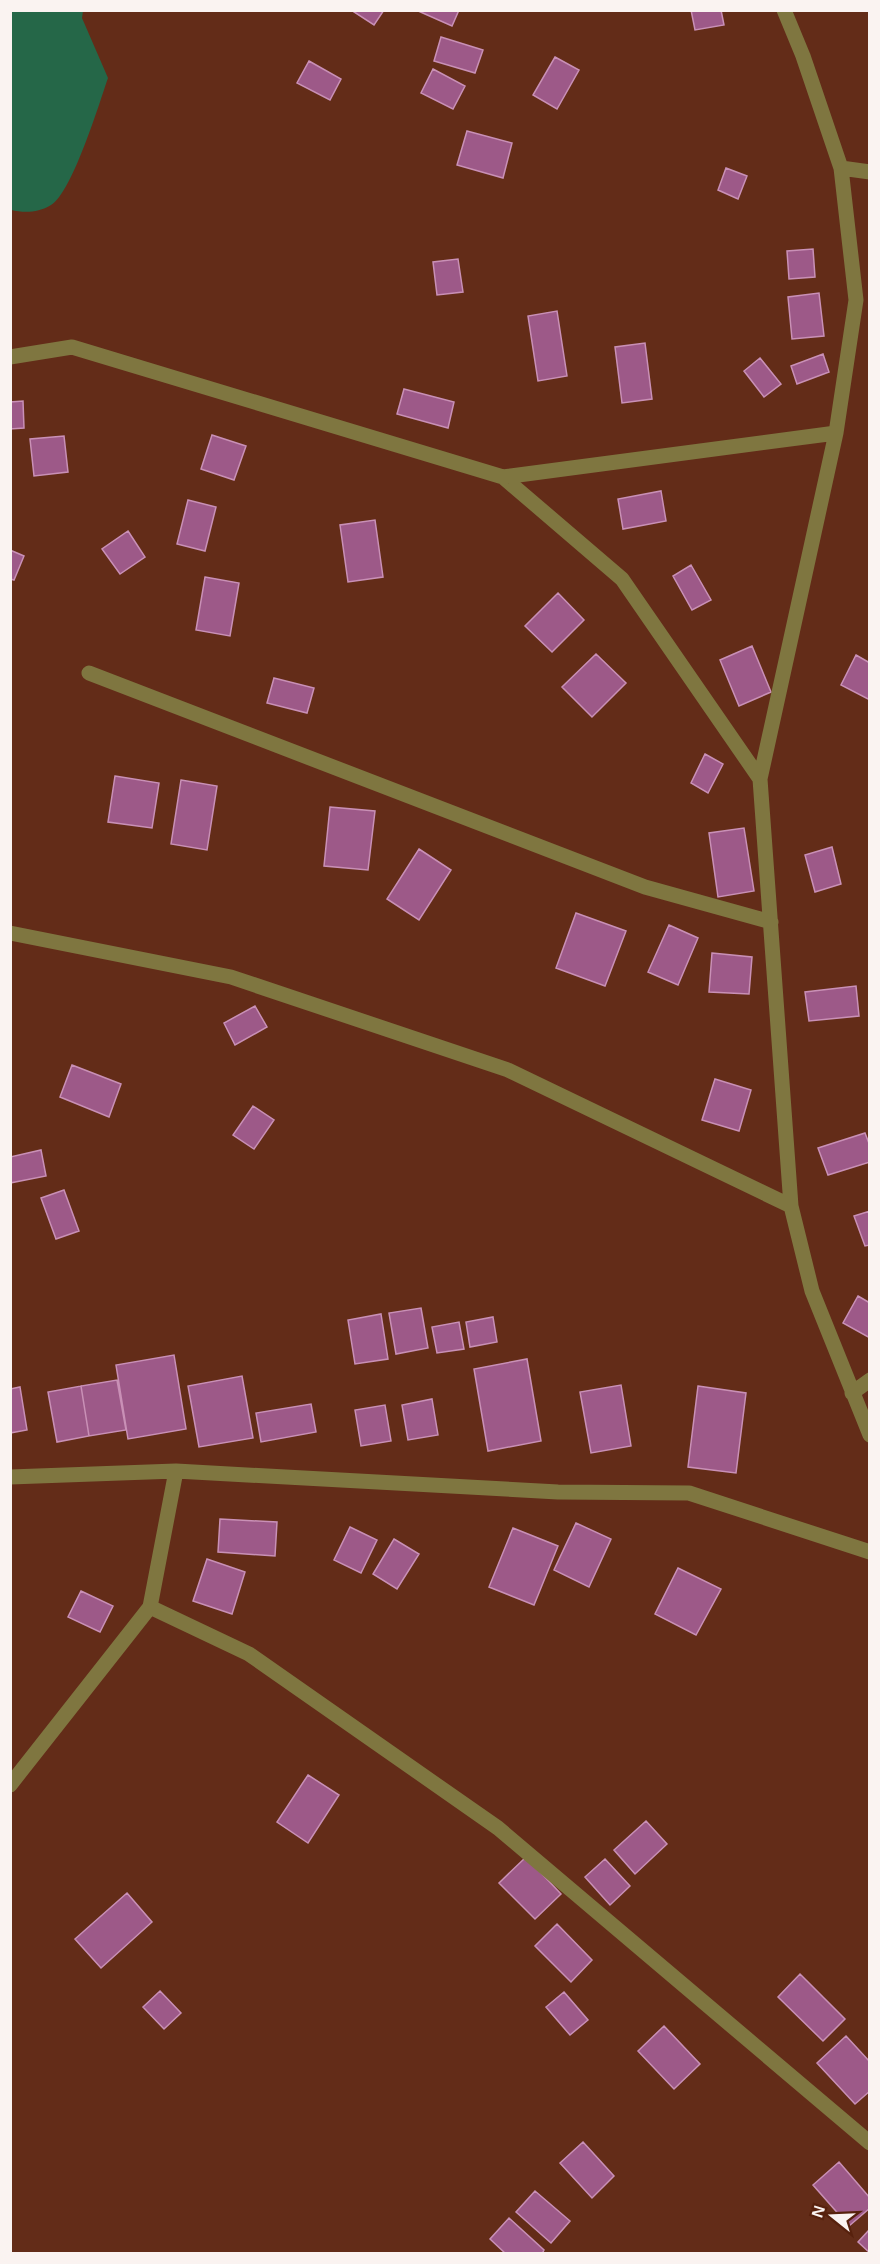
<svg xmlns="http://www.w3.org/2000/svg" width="880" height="2264" font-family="Arial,sans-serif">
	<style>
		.green { fill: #256748 }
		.building { fill: #9d5988; stroke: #c990b6; stroke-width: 1.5 }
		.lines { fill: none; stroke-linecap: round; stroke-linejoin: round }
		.street { stroke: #7f7640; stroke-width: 15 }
	</style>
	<rect width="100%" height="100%" fill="#632c18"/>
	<path class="green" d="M11 10 83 11 82 18 108 78C99 104 72 193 51 205 38 213 24 213 11 210Z"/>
	<path class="building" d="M351 10H384L374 25Z
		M416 10H459L452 26Z
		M691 10H721L724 25 695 30Z
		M441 37 483 50 475 73 434 61Z
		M555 57 579 70 557 109 533 95Z
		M309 61 341 79 330 100 297 83Z
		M433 69 465 86 453 109 421 93Z
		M467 131 512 143 503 178 457 165Z
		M726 168 747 176 738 199 718 190Z
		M813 249 815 277 789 279 787 251Z
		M458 259 463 292 437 295 433 262Z
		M819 293 824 336 792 339 788 297Z
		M557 311 567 376 538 381 528 316Z
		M645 343 652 399 622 403 615 347Z
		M823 354 829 372 797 384 791 366Z
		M760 358 781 384 764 397 744 371Z
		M404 389 454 402 448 428 397 414Z
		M23 401 24 428 10 429V402Z
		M212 435 246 446 234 480 201 469Z
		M64 436 68 472 34 476 30 439Z
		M661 491 666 521 623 529 618 499Z
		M188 500 216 507 205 551 177 544Z
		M375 520 383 577 348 582 340 525Z
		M128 531 145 557 120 574 102 549Z
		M10 550 24 556 14 580 10 579Z
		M691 565 711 600 692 610 673 576Z
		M205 577 239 583 230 636 196 630Z
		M558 593 584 620 552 652 525 626Z
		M752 646 771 692 739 706 720 660Z
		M596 654 626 683 592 717 562 687Z
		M856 655 870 663V700L841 685Z
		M274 678 314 688 307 713 267 703Z
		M705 754 723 764 708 793 691 783Z
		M115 776 159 783 152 828 108 822Z
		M181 780 217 786 207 850 171 844Z
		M330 807 375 811 368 870 324 866Z
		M744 828 754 891 718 897 709 833Z
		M832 847 841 884 815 892 805 855Z
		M419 849 451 870 419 920 387 899Z
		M576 913 626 931 605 986 556 968Z
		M669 925 698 938 678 985 648 972Z
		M712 953 752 957 749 994 709 992Z
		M856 986 859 1016 809 1021 805 992Z
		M255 1006 267 1027 235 1045 224 1023Z
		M72 1065 121 1084 109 1117 60 1097Z
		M715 1079 751 1090 739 1131 702 1120Z
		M253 1106 274 1120 254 1149 233 1135Z
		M865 1133 870 1146V1162L828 1175 818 1148Z
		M41 1150 46 1176 10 1183V1157Z
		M64 1190 79 1231 56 1239 41 1198Z
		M870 1211V1245L865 1246 854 1216Z
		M858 1296 870 1303V1338L843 1323Z
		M421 1308 428 1348 396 1354 389 1313Z
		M381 1314 388 1359 355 1364 348 1320Z
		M493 1317 497 1342 470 1347 466 1322Z
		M459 1322 464 1349 437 1353 432 1327Z
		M174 1355 186 1429 128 1439 116 1365Z
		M527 1359 541 1441 488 1451 474 1369Z
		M242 1376 253 1438 199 1447 188 1386Z
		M117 1380 126 1430 89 1436 81 1386Z
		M621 1385 631 1446 591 1453 580 1392Z
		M81 1386 89 1436 57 1442 48 1392Z
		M698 1386 746 1393 736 1473 688 1467Z
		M20 1387 27 1430 10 1433V1389Z
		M432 1399 438 1435 408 1440 402 1405Z
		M311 1404 316 1432 261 1442 256 1413Z
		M385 1405 391 1441 361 1446 355 1410Z
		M220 1519 277 1522 275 1556 218 1552Z
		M576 1523 611 1539 589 1587 554 1570Z
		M350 1527 377 1540 361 1573 334 1560Z
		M513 1528 558 1546 534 1605 489 1587Z
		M394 1539 419 1554 397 1589 373 1574Z
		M207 1559 245 1572 232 1614 193 1601Z
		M678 1568 721 1589 696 1635 655 1614Z
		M81 1591 113 1606 100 1632 68 1617Z
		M308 1775 339 1795 308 1843 277 1822Z
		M646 1821 667 1844 635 1874 614 1850Z
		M526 1857 561 1894 535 1919 499 1883Z
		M605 1859 630 1886 610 1905 585 1877Z
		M127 1893 152 1922 101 1968 75 1939Z
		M557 1924 592 1960 571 1982 535 1946Z
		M800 1974 845 2019 823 2041 778 1997Z
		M160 1991 181 2013 164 2029 143 2007Z
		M564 1992 588 2020 570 2035 546 2007Z
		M664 2026 700 2064 674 2089 638 2051Z
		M846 2036 870 2062V2091L855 2104 817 2063Z
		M583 2142 614 2176 592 2198 560 2163Z
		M839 2162 870 2198V2208L849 2226 813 2185Z
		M535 2191 570 2221 551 2243 516 2212Z
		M509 2218 544 2250 542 2254H506L490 2239Z
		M870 2229V2253L858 2242Z"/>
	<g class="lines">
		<path class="street" d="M784 10 803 56 841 168 856 300 836 433 760 779 791 1206 812 1291 870 1435
			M841 168 870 172
			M10 357 72 347 503 477 622 579 760 779
			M503 477 836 433
			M89 673 645 887 771 922
			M10 933 231 977 508 1070 791 1206
			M852 1393 870 1380
			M10 1477 176 1471 558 1492 689 1493 870 1552
			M150 1607 249 1654 498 1828 870 2143
			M10 1785 150 1607 176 1471"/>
	</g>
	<rect width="880" height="2264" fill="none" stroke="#faf3f1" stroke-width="24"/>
	<g transform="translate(832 2216) rotate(288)" stroke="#57210d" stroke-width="4.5" paint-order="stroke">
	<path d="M0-4.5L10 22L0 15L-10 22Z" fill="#faf3f1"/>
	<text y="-9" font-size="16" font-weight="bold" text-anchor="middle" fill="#faf3f1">N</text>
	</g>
</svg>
